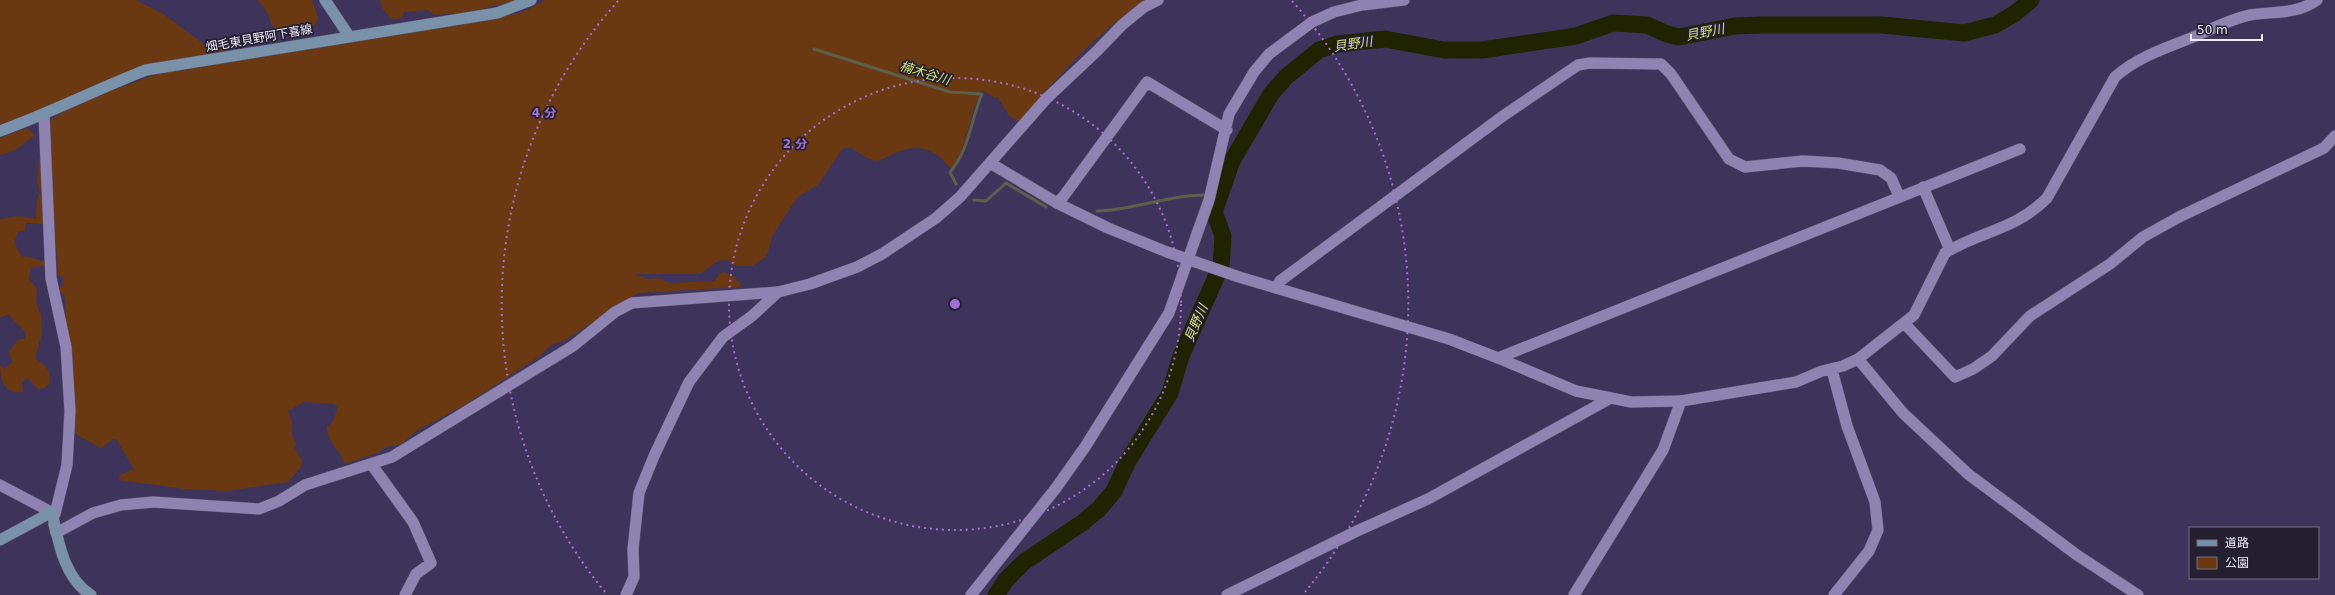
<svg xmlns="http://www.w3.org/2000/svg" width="2335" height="595" font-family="'DejaVu Sans','Noto Sans JP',sans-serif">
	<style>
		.green { fill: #6b3911 }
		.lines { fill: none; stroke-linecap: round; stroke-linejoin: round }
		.stream { stroke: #5d5f4b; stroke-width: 3 }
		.river { stroke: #1f2300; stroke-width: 17 }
		.minor-casing { stroke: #5a5170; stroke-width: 12 }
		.tertiary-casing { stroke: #5a5170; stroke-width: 12 }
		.secondary-casing { stroke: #5a5170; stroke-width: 12 }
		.minor { stroke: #8f84b1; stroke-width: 11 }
		.tertiary { stroke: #8f84b1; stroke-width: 11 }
		.secondary { stroke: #7991a9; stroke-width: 11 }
		.ring { fill: none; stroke: #a46fd4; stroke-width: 2; stroke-dasharray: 2 4 }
		.labels { text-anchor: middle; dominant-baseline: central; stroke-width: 3.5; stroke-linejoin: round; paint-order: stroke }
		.street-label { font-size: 12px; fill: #efecfb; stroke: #241f31 }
		.water-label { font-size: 13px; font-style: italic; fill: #d2e077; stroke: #241f31 }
		.centre { fill: #a46fd4; stroke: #241f31; stroke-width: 2 }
		.ring-label { font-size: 12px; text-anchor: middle; font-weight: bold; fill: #a46fd4; stroke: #241f31; stroke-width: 3.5; stroke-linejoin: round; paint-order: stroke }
	</style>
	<rect width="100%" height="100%" fill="#3e345b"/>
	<path class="green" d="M0 0H136L163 14 205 45 233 49 139 67 0 127Z
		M257 0H312L318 18 315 26C306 29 297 25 287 28L283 33C271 30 271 19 266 11 264 7 260 3 257 0Z
		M380 0H520L464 13 434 15 429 10 404 12 402 18 391 19 383 9Z
		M545 0H1148C1101 26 1055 81 1019 121L1009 116 998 97 995 98 982 90C967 115 969 147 951 169 936 151 924 143 900 151 891 154 885 159 877 161L867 158 850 147 842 149 818 185 799 196 794 202 773 235 768 252 764 258 752 266H736L727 260H722L715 263 700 274H634L648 279 658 278 670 283 714 281 722 272 732 275 741 284 738 287 638 293 562 342C552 342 547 348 540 356L463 406 416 431 402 444 385 447 379 452 345 464C340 451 327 441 327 427L332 423 338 408 334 404 304 402 288 411 292 422V436L296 444 294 447 302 460 301 467 288 482 227 491 185 489 119 480 120 475 134 469 117 440 113 439 101 448 79 436 63 420 66 329 65 300 64 295 59 292 64 278 58 275 48 123C64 106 140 80 164 72L497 18 523 12Z
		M27 128 35 135 14 151 0 155V138Z
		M42 156 44 224 26 223 25 231 18 232 14 242 22 257 26 256 46 262V266L31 267 29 279 37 289 36 303 41 315 42 333 35 358C45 366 52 370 49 384L45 388 38 389 27 378 22 383 23 392C4 394 0 381 0 365L4 369 12 362 9 351 19 339H25L26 333 8 314 0 318V219L19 216 36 219 37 199 40 193 37 180 39 159Z"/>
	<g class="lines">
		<path class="stream" d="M814 49 950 92 982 94C971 119 969 151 950 172L956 184
			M1214 195H1220
			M974 200 986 201 1006 183 1046 207
			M1097 211C1135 210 1170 194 1208 195"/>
		<path class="river" d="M996 595 1006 580 1024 562 1082 523 1099 509 1114 491 1128 461 1170 393 1181 356 1221 266 1223 236 1214 212 1232 161 1271 94 1286 77 1319 50 1337 44 1385 39 1444 50H1482L1576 36 1613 23 1647 25 1667 34 1679 37 1735 26 1759 25H1882L1964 33 1995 25 2014 14 2031 0"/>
		<g class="minor-casing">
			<path id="minor" d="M1923 187 1950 250
				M1057 203 1063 197 1147 82 1227 130
				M1276 288 1280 281 1503 116 1578 65 1590 63 1661 64 1671 74 1729 159 1745 167 1803 161 1838 163 1880 170 1891 178 1899 196
				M1904 323 1955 377 1973 369 1992 356 2030 316 2110 264 2143 237 2179 217 2324 148 2335 136
				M1498 358 2020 149
				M1858 359 1903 413 1968 474 2077 555 2138 595
				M1832 370 1847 426 1875 502 1878 530 1869 551 1834 595
				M372 465 413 522 431 563 416 574 405 595
				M0 485 55 514 67 465 70 411 66 347 51 278 44 115
				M626 595 634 577 633 549 639 493 654 456 689 382 723 337 752 316 778 292
				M971 595 1056 488 1085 447 1169 313 1209 200 1229 114 1254 72 1269 54 1312 22 1334 12 1362 5 1404 0
				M1227 595 1357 531 1428 499 1609 399
				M1574 595 1663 450 1681 401 1796 382 1822 371 1843 366 1858 359 1914 315 1945 253C1982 230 2014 231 2047 198L2115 77C2137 57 2168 47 2196 36 2213 28 2231 19 2250 15 2274 11 2296 15 2317 0"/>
		</g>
		<g class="tertiary-casing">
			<path id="tertiary" d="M990 163 1057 203 1108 228 1167 252 1239 277 1449 339 1498 358 1576 391 1631 402 1681 401
				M54 524 56 533 93 513 121 505 153 502 259 509 279 501 305 485 392 457 573 346 615 312 632 303 778 292 810 284 857 267 882 254 936 218 960 197 1046 99 1097 51 1122 25 1144 7 1158 0"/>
		</g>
		<g class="secondary-casing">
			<path id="secondary" d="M325 0 349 36
				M0 131C50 113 97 89 146 70L497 13 531 0
				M0 540 52 512C58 541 64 578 91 595"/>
		</g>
		<use href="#minor" class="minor"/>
		<use href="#tertiary" class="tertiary"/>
		<use href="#secondary" class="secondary"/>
	</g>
	<g class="ring">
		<circle cx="955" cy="304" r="226"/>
		<path d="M605 592A453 453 0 0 1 618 1M1292 1A453 453 0 0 1 1305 592"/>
	</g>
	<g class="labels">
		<g class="street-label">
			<text transform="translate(259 38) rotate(-10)">畑毛東貝野阿下喜線</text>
		</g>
		<g class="water-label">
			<text transform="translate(1705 32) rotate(-11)">貝野川</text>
			<text transform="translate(1353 44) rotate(-8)">貝野川</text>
			<text transform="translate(925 73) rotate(17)">楠木谷川</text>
			<text transform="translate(1196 323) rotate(-67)">貝野川</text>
		</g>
	</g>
	<circle cx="955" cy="304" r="6" class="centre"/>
	<g class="ring-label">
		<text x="544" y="117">4 分</text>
		<text x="795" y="148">2 分</text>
	</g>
	<rect x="2189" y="527" width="130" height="52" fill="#241f31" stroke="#757182"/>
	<rect x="2197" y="540" width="20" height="6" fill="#7991a9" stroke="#757182"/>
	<text x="2225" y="547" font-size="12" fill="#efecfb">道路</text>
	<rect x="2197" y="557" width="20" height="12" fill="#6b3911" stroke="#757182"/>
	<text x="2225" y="567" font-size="12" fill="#efecfb">公園</text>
	<path d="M2191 34v6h71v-6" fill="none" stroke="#efecfb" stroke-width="2"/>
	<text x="2197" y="34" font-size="12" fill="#efecfb" stroke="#241f31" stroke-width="3" paint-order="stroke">50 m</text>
</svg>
